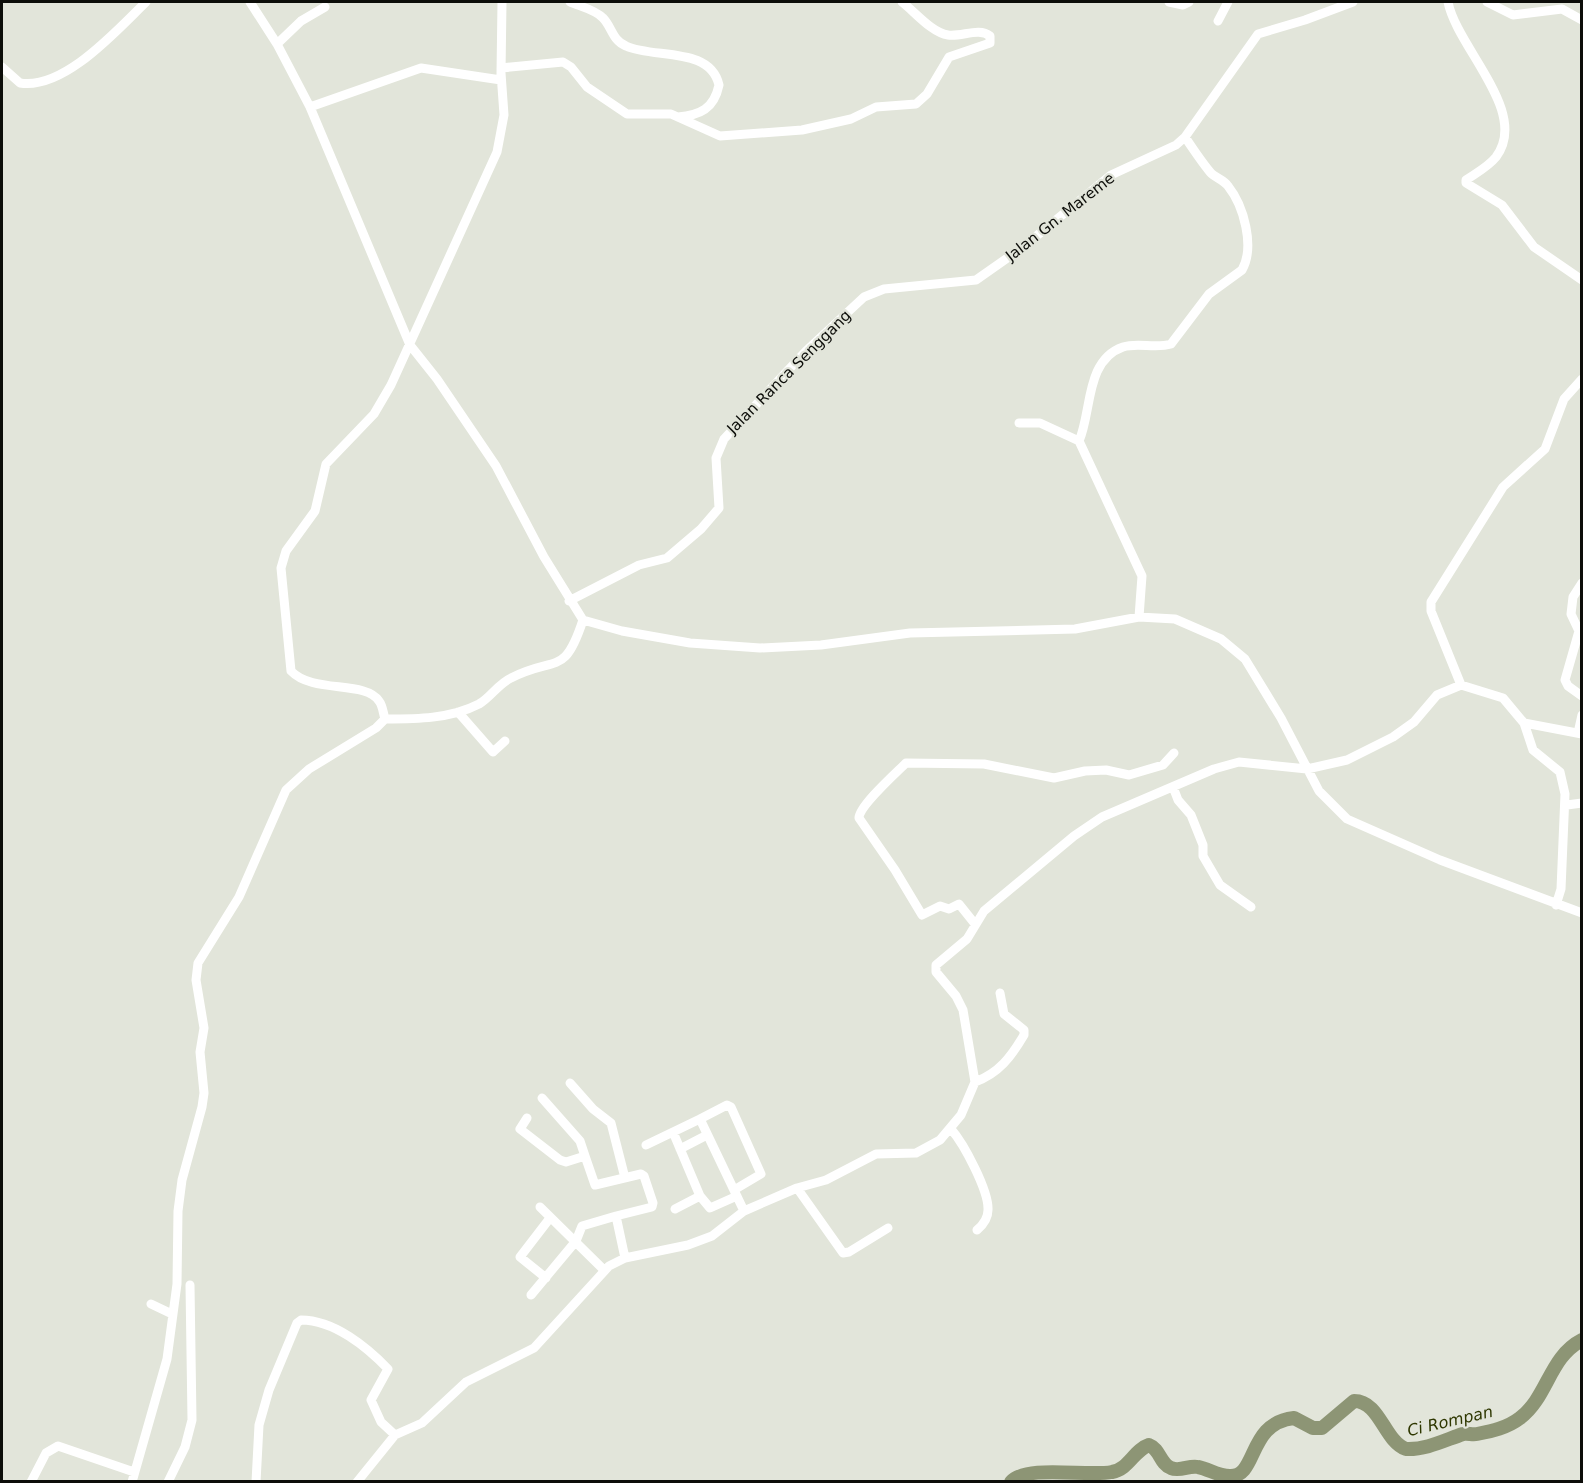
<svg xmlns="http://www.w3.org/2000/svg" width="1583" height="1483" font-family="'DejaVu Sans',sans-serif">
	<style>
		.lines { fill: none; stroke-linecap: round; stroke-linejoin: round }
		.river { stroke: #8d9575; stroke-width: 14 }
		.minor { stroke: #fff; stroke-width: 9 }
		.labels { text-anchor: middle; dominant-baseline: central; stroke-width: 4.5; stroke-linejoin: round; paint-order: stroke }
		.street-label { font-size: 15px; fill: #0c0d09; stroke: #e2e5da }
		.water-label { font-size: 16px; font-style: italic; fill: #2e3700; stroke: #e2e5da }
	</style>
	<rect width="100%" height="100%" fill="#e2e5da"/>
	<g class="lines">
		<path class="river" d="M1011 1482C1028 1464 1087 1477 1112 1472 1129 1469 1134 1450 1149 1445 1160 1449 1160 1464 1171 1468 1180 1472 1189 1465 1198 1467 1209 1469 1218 1476 1230 1476 1258 1477 1247 1423 1294 1418L1313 1428H1322L1354 1401C1380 1401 1384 1441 1406 1449 1426 1450 1445 1440 1463 1434 1468 1433 1472 1435 1477 1434 1492 1431 1507 1428 1520 1418 1548 1397 1549 1357 1582 1340"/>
		<path class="minor" d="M250 2 277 44 310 107 410 345 437 379 496 466 544 557 583 620 622 631 690 643 760 648 821 645 910 633 1075 629 1139 617 1175 619 1221 639 1245 659 1281 718 1319 791 1347 819 1440 860 1582 913
			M570 2C579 6 596 10 603 18 612 27 612 40 626 46 654 59 710 46 719 85 714 109 700 115 678 117
			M1169 2 1183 5 1189 2
			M1448 2C1457 48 1530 112 1496 157 1488 167 1476 173 1466 180V183L1502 205 1534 247 1582 280
			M1487 2 1513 15 1562 9 1582 20
			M1218 21 1228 2
			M277 44 301 21 325 7
			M2 67 20 83C64 90 116 31 146 2
			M501 68 563 62 571 67 587 87 627 114H671L720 136 802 130 851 119 876 107 916 104 927 94 949 57 990 43V36C979 27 962 37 948 35 932 33 915 12 902 2
			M310 107 421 68 501 80
			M1019 423H1040L1079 441
			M1582 583 1573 597 1571 614 1579 631 1565 680 1568 686 1582 696
			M569 601 639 565 667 558 701 529 719 508 716 458 724 439 806 351 864 297 884 289 976 280 1023 247 1111 175 1176 145 1185 137 1258 34 1305 20 1353 2
			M1139 617 1142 576 1079 441C1092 412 1085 360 1123 347 1138 342 1155 349 1171 344L1209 294 1242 270C1255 247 1244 206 1228 186 1223 179 1215 178 1210 172 1201 161 1193 149 1185 137
			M1461 685 1431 611V602L1503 487 1545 449 1564 399 1582 379
			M458 712 493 752 505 741
			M385 719C416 719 450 719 479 704 491 697 498 684 511 678 556 655 564 678 583 620
			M1524 723 1533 750 1560 772 1565 794 1561 889 1556 905
			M1578 733 1582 715
			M1173 787 1178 800 1191 815 1203 845V856L1220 885 1251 907
			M1567 805 1582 803
			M975 924 959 904 949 909 940 906 922 915 895 870 859 818C859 806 896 773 906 763L984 764 1054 778 1085 771 1106 770 1129 775 1163 765 1174 753
			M975 1082C999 1073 1011 1057 1024 1035V1030L1004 1014 1000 993
			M570 1083 593 1109 611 1123 625 1178
			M542 1098 580 1141 585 1156
			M527 1118 520 1129 560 1160 566 1162 585 1156 595 1185 641 1174 644 1176 653 1203 652 1207 616 1216 625 1258
			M700 1119 673 1132 700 1196 710 1208 737 1196
			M951 1129C964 1144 989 1191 988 1210 988 1219 983 1225 977 1230
			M646 1145 673 1132
			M680 1149 707 1135
			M797 1188 843 1253 849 1252 888 1228
			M734 1190 761 1174 731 1107 727 1105 700 1119 744 1211
			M540 1207 604 1270
			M675 1209 700 1196
			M546 1278 520 1257 550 1218
			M531 1295 576 1241 582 1226 616 1216
			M151 1304 172 1314
			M31 1482 46 1453 58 1446 134 1472
			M132 1482 167 1359 177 1284 178 1211 182 1180 202 1107 204 1093 200 1052 204 1028 196 980 198 963 239 897 286 790 309 769 376 728 385 719C383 713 383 706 379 701 365 680 313 694 291 671L281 568 286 551 315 511 326 464 374 414 391 385 497 152 504 115 501 73 502 2
			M168 1482 185 1447 192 1420 190 1285
			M256 1482 259 1425 269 1390 297 1323 301 1320C334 1320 367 1347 388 1369L371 1400 381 1422 395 1435
			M357 1482 395 1435 422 1423 466 1382 534 1348 609 1266 625 1258 688 1245 712 1236 744 1211 797 1188 826 1180 876 1154 916 1153 940 1140 961 1115 975 1082 963 1010 956 996 936 972V965L967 939 984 911 1074 836 1102 817 1214 769 1239 762 1307 769 1347 760 1393 737 1414 722 1437 695 1461 685 1503 698 1524 723 1582 734"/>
	</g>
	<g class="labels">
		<g class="street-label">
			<text transform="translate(1060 217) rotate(-38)">Jalan Gn. Mareme</text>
			<text transform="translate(789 372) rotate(-45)">Jalan Ranca Senggang</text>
		</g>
		<g class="water-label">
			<text transform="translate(1450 1421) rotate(-13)">Ci Rompan</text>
		</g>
	</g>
	<rect width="1583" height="1483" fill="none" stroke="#0c0d09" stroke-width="6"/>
</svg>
